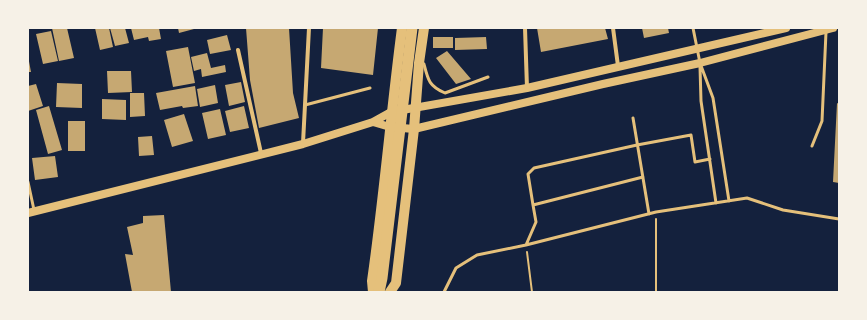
<svg xmlns="http://www.w3.org/2000/svg" width="867" height="320" font-family="'Varela Round',sans-serif">
	<style>
		.building { fill: #c6a872 }
		.lines { fill: none; stroke-linecap: round; stroke-linejoin: round }
		.path { stroke: #e5c07b; stroke-width: 2 }
		.service { stroke: #e5c07b; stroke-width: 3 }
		.minor { stroke: #e5c07b; stroke-width: 4 }
		.secondary { stroke: #e5c07b; stroke-width: 8 }
		.primary { stroke: #e5c07b; stroke-width: 10 }
		.trunk { stroke: #e5c07b; stroke-width: 11 }
	</style>
	<rect width="100%" height="100%" fill="#14213d"/>
	<path class="building" d="M52 28H67L74 58 59 61Z
		M95 28H109L113 47 100 50Z
		M110 28H125L129 43 115 46Z
		M131 28H159L161 39 149 41 148 37 134 40Z
		M178 28H194V29L179 33Z
		M246 28H289L293 93 299 118 259 128 250 80Z
		M323 28H378L373 75 321 68Z
		M537 28H605L608 39 541 52Z
		M642 28H668L669 33 644 38Z
		M51 31 58 61 43 64 36 34Z
		M227 35 231 50 210 54 207 40Z
		M433 37H453V48H433Z
		M486 37 487 49 455 50V38Z
		M188 47 195 83 173 87 166 51Z
		M447 51 471 79 456 84 436 58Z
		M207 53 211 68 225 65 226 72 202 77 201 69 194 71 191 57Z
		M28 56 31 72H28Z
		M107 71H131L132 92 108 93Z
		M241 82 245 102 229 106 225 85Z
		M57 83 82 84V108L56 107Z
		M36 84 43 106 28 111V86Z
		M215 85 218 103 200 107 197 89Z
		M195 86 198 106 183 108 182 106 160 110 156 93Z
		M130 93H144L145 116 130 117Z
		M102 99 126 100V120L102 119Z
		M837 103 839 104V183L833 182Z
		M49 106 62 150 48 154 36 110Z
		M244 106 249 128 230 132 225 111Z
		M220 109 226 135 208 139 202 113Z
		M184 114 193 141 172 147 164 120Z
		M68 121H85V151H68Z
		M152 136 154 155 139 156 138 137Z
		M55 156 58 177 35 180 32 158Z
		M164 215 171 292H132L125 254 133 255 127 227 143 223V216Z"/>
	<g class="lines">
		<path class="path" d="M656 219V292
			M527 252 532 292"/>
		<path class="service" d="M693 28 700 63 713 98 729 201
			M421 62 424 64C428 80 429 86 445 93L488 77
			M700 67 701 101 716 203
			M305 105 370 88
			M633 118 649 214
			M812 146 822 121 826 32
			M28 182 34 210
			M533 205 528 174 534 168 637 145 691 135 695 162 710 159
			M526 245 536 222 533 205 643 177
			M444 292 456 268 477 255 526 245 656 212 747 198 783 210 839 219"/>
		<path class="minor" d="M525 28 527 88
			M613 28 618 66
			M238 50 261 153
			M303 143 309 28"/>
		<path class="secondary" d="M373 122 390 127 414 129 603 84 700 63 833 28
			M28 213 303 144 373 122 391 112 527 88 786 28"/>
		<path class="primary" d="M373 292 372 281C384 197 391 112 402 28
			M390 292 396 283 414 129 419 63 424 28"/>
		<path class="trunk" d="M379 292 382 278 412 28"/>
	</g>
	<rect width="867" height="320" fill="none" stroke="#f6f1e7" stroke-width="58"/>
</svg>
